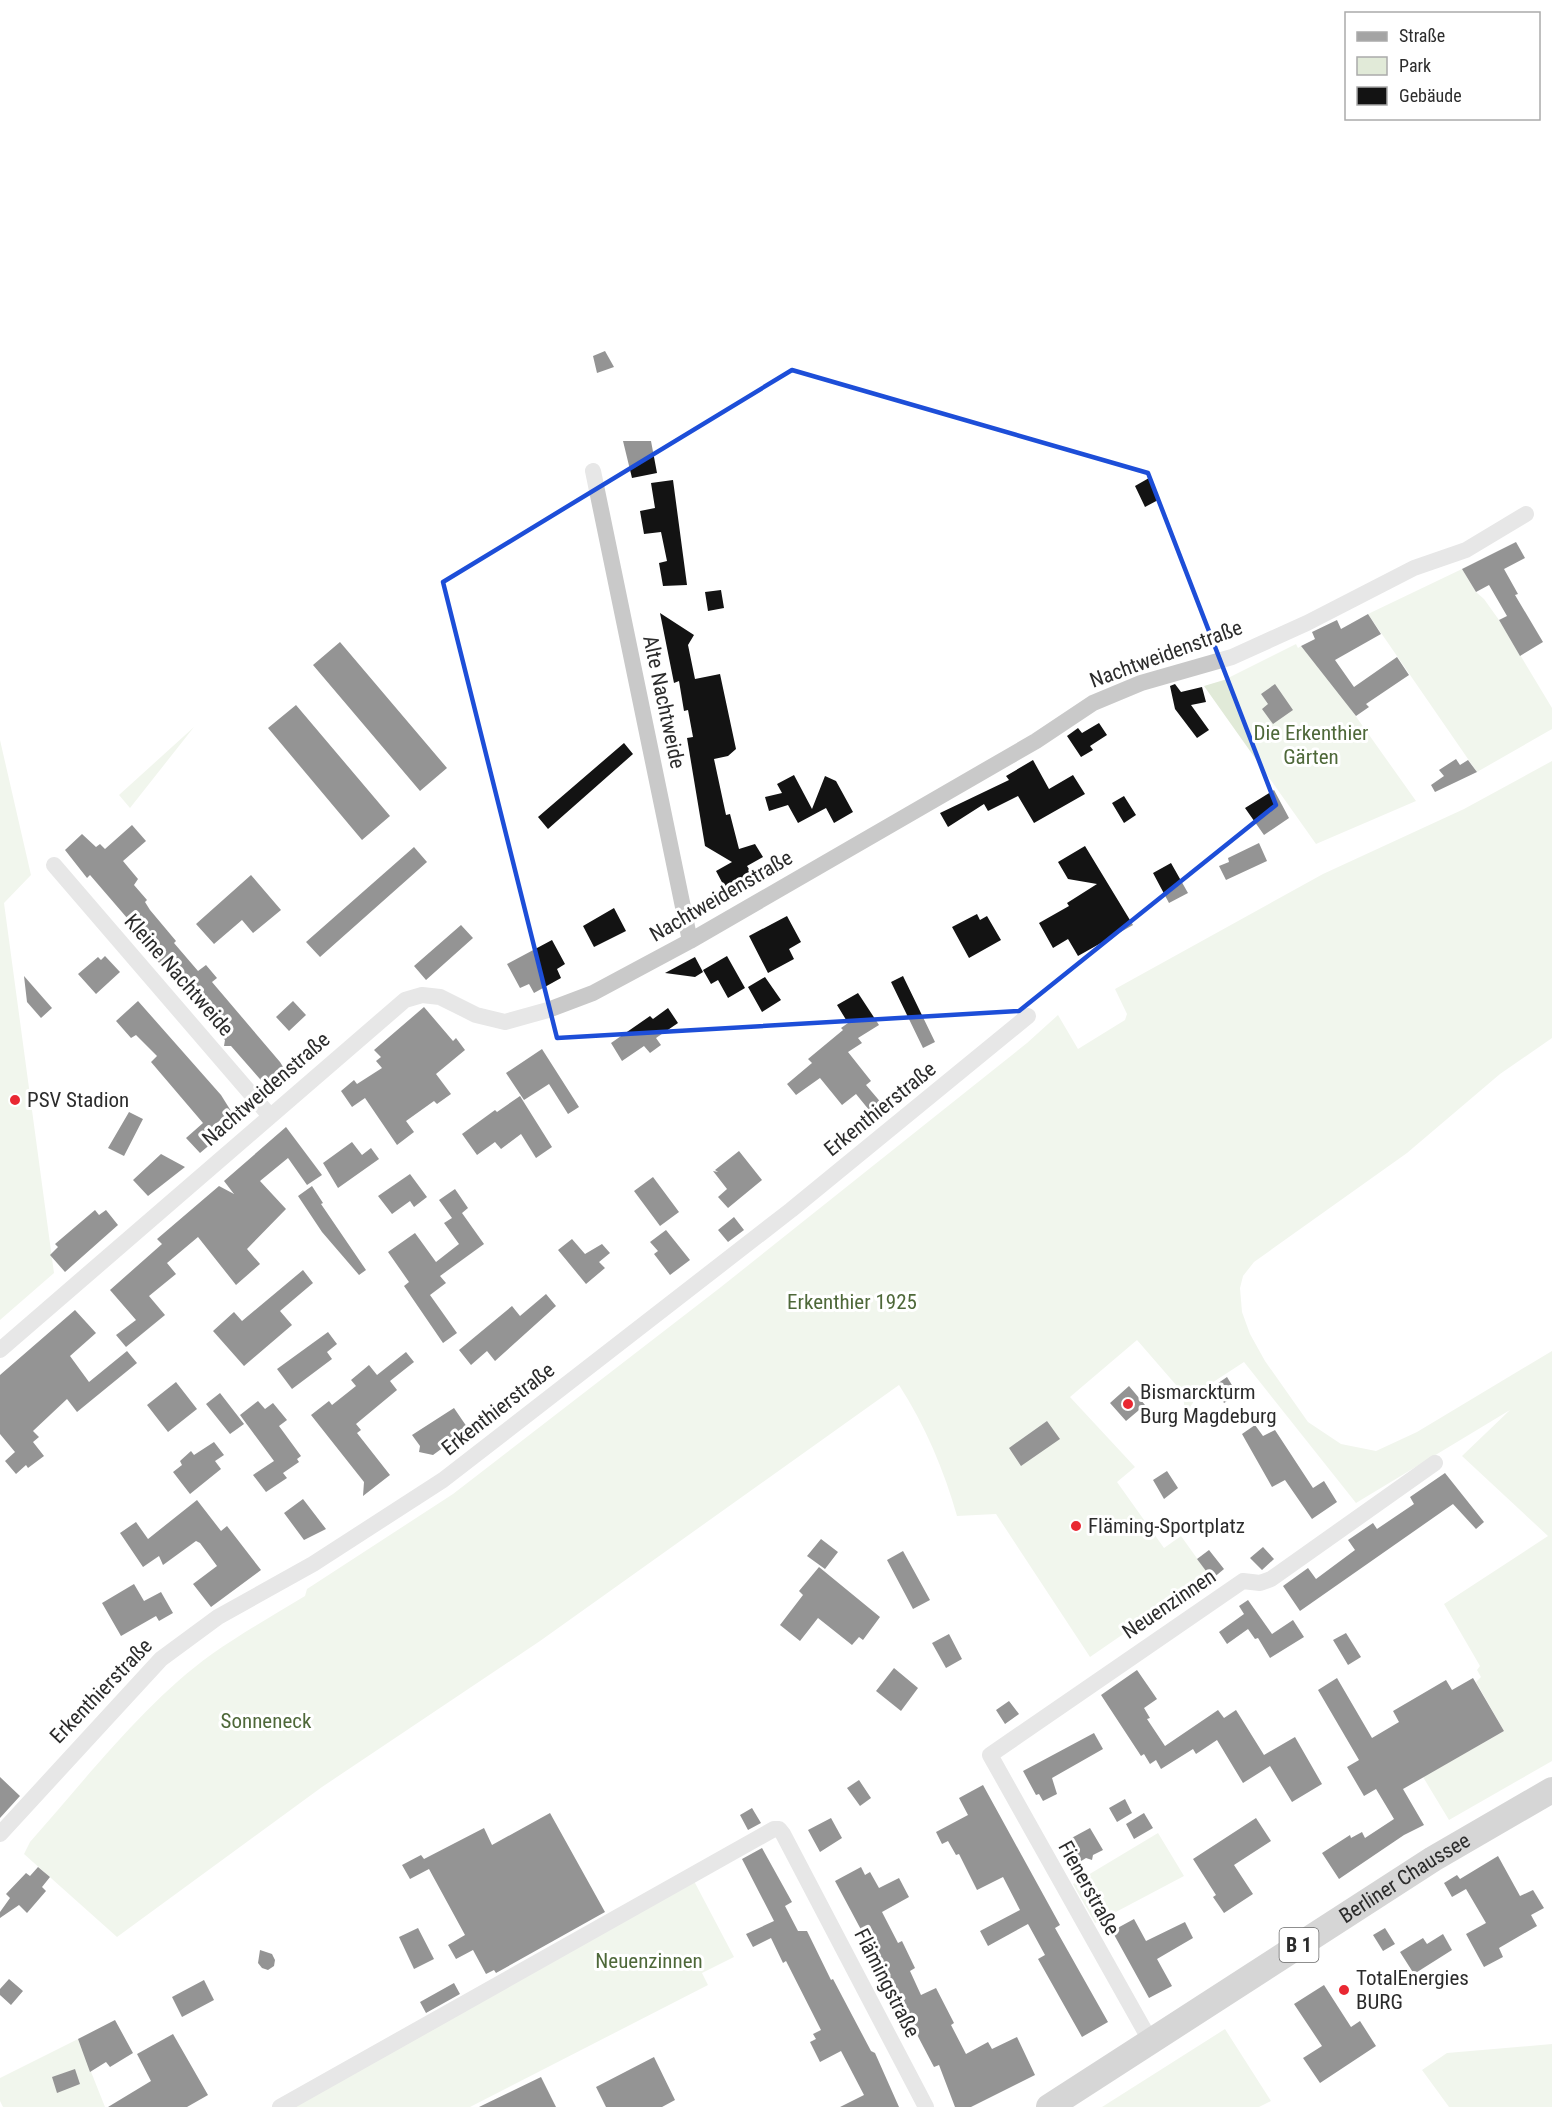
<svg xmlns="http://www.w3.org/2000/svg" width="1552" height="2107" font-family="'Roboto Condensed',sans-serif">
	<style>
		.green { fill: #e1ead8 }
		.building { fill: #131313 }
		.lines { fill: none; stroke-linecap: round; stroke-linejoin: round }
		.minor { stroke: #c9c9c9; stroke-width: 16 }
		.primary { stroke: #a4a4a4; stroke-width: 26 }
		.marked { fill: none; stroke: #1d4ed8; stroke-width: 4.5; stroke-linejoin: round }
		.poi-dot { fill: #e92832; stroke: #fff; stroke-width: 2 }
		.labels { text-anchor: middle; dominant-baseline: central; stroke-width: 6; stroke-linejoin: round; paint-order: stroke }
		.shield { fill: #fff; stroke: #6b6b6b; stroke-width: 1.5 }
		.shield-label { font-size: 20px; font-weight: bold; fill: #2c2c2c }
		.street-label { font-size: 21px; fill: #2c2c2c; stroke: #fff }
		.park-label { font-size: 21px; fill: #4e6839; stroke: #fff }
		.poi-label { font-size: 21px; fill: #2c2c2c; stroke: #fff; text-anchor: start }
	</style>
	<rect width="100%" height="100%" fill="#fff"/>
	<path class="green" d="M1462 569 1476 592 1484 599 1499 620 1552 708V729L1477 772 1368 614Z
		M1296 644 1298 648 1301 646 1340 694 1416 801 1316 844 1204 686 1224 680Z
		M194 727 130 808 119 795Z
		M0 740 31 875 4 903 54 1273 0 1320Z
		M1552 761V1038L1500 1074 1407 1153 1254 1262 1243 1276 1240 1288 1242 1312 1250 1334 1265 1361 1308 1422 1341 1444 1376 1451 1417 1432 1552 1351V1761L1449 1820 1423 1777 1504 1731 1476 1682 1481 1677 1477 1670 1480 1666 1444 1604 1548 1536 1462 1456 1510 1410 1356 1503 1244 1362 1201 1390 1185 1415 1183 1393 1137 1340 1070 1397 1135 1467 1117 1482 1164 1548 1181 1536 1209 1575 1090 1657 996 1514 957 1516C944 1470 925 1425 899 1385L540 1641 322 1787 117 1937 24 1854 30 1842C85 1780 145 1702 212 1654 242 1633 274 1615 305 1596L307 1589 453 1494 721 1287 1027 1043 1058 1015 1078 1049 1125 1020 1127 1014 1115 989 1323 874 1464 809Z
		M1158 1833 1184 1876 1095 1923 1073 1884Z
		M694 1881 734 1957 702 1973 708 1985 470 2107H291Z
		M1225 2029 1271 2101 1259 2107H1102Z
		M78 2039 105 2107H3L0 2101V2078Z
		M1552 2044V2107H1449L1422 2070 1447 2053Z"/>
	<path class="building" d="M605 351 614 367 597 373 593 356Z
		M623 441H651L657 473 632 478Z
		M1149 478 1160 499 1145 507 1135 486Z
		M673 480 687 585 663 586 659 563 667 561 661 532 644 534 640 511 655 508 651 483Z
		M1516 542 1525 558 1504 569 1518 594 1515 595 1543 642 1520 656 1499 620 1507 616 1489 585 1476 592 1462 569Z
		M721 590 724 608 708 611 705 592Z
		M660 613 694 635 688 645 695 679 720 674 736 749 728 756 714 759 726 815 730 814 739 849 755 844 763 857 747 866 756 880 738 890 724 886 716 871 732 862 705 846 687 738 693 737 688 710 684 711 679 681 674 683Z
		M1368 614 1381 634 1335 660 1354 687 1397 657 1409 675 1366 704 1369 707 1356 716 1301 646 1315 639 1312 632 1337 620 1341 629Z
		M340 642 447 768 420 791 313 665Z
		M1175 684 1181 692 1202 687 1206 702 1191 705 1209 730 1197 738 1175 709 1170 686Z
		M1275 684 1293 710 1273 724 1262 709 1268 704 1261 694Z
		M296 705 390 816 362 840 268 728Z
		M1099 723 1107 735 1090 746 1093 750 1081 757 1067 736 1078 728 1082 733Z
		M624 743 633 754 548 829 538 817Z
		M1456 759 1460 765 1468 760 1477 772 1435 792 1431 785 1444 776 1439 770Z
		M1033 760 1049 789 1073 775 1085 794 1034 823 1018 796 988 811 984 804 948 827 940 813 1009 780 1006 776Z
		M794 775 812 809 825 776 836 781 853 812 834 823 826 808 798 823 788 805 769 811 765 797 782 793 777 784Z
		M1274 790 1289 818 1264 835 1245 808Z
		M1124 796 1136 815 1124 823 1112 803Z
		M132 825 146 841 123 861 138 879 134 885 147 900 145 902 150 910 176 941 174 943 198 971 206 965 217 978 212 982 280 1062 285 1070 266 1086 231 1046H224L225 1040 213 1026 223 1017 199 990 189 998 136 936 140 933 90 875 87 878 65 850 82 834 96 847 100 844 105 849Z
		M1259 843 1267 861 1226 880 1219 866 1229 862 1228 858Z
		M1085 846 1133 925 1078 956 1068 939 1053 948 1039 923 1069 906 1067 903 1097 884 1068 879 1058 862Z
		M414 847 427 862 320 957 306 942Z
		M1171 863 1188 893 1169 903 1153 873Z
		M251 875 281 910 253 933 242 920 214 944 196 924Z
		M614 908 626 931 594 947 583 926Z
		M977 914 980 920 987 916 1001 940 969 958 952 927Z
		M787 916 801 942 789 949 794 959 768 973 749 936Z
		M461 925 473 938 426 980 414 966Z
		M552 940 565 964 557 969 561 978 534 993 529 984 520 988 507 964Z
		M105 956 120 972 96 994 78 974 98 957 101 960Z
		M727 956 745 988 728 998 718 980 711 984 703 970Z
		M695 957 703 972 695 977 665 973Z
		M24 976 52 1008 41 1018 27 1002Z
		M903 976 935 1042 923 1048 891 982Z
		M765 977 781 1000 762 1012 748 987Z
		M858 993 879 1025 858 1038 862 1043 848 1052 871 1081 866 1085 889 1112 878 1121 856 1094 842 1105 820 1078 796 1095 787 1084 812 1063 808 1059 843 1030 841 1028 848 1023 837 1005Z
		M138 1001 221 1095 231 1111 211 1128 219 1137 200 1153 186 1138 203 1123 151 1062 157 1056 136 1035 131 1038 116 1021Z
		M293 1001 306 1015 289 1031 276 1017Z
		M424 1007 453 1041 456 1038 465 1050 436 1074 451 1094 437 1104 434 1101 406 1121 414 1132 397 1145 365 1098 352 1107 341 1091 354 1080 357 1084 382 1068 376 1061 381 1057 374 1050Z
		M668 1008 678 1023 656 1038 661 1045 650 1053 644 1046 622 1061 611 1043 650 1016 653 1019Z
		M542 1049 579 1107 568 1114 549 1084 524 1100 506 1073Z
		M520 1096 552 1147 536 1158 521 1134 501 1149 495 1142 477 1155 462 1134 495 1110 497 1112Z
		M129 1112 143 1119 124 1156 108 1148Z
		M286 1127 322 1175 307 1185 288 1158 260 1181 286 1209 247 1249 260 1264 236 1285 198 1237 167 1263 176 1274 149 1296 165 1315 126 1347 116 1335 136 1320 110 1290 162 1244 157 1239 219 1186 234 1194 224 1181Z
		M352 1142 362 1155 371 1148 379 1159 338 1188 323 1163Z
		M739 1151 762 1180 728 1208 718 1197 727 1189 713 1171 718 1172 715 1170Z
		M161 1154 185 1167 148 1196 133 1180Z
		M410 1174 427 1197 414 1207 410 1201 392 1214 378 1196Z
		M653 1177 679 1212 660 1226 634 1191Z
		M312 1186 323 1203 321 1204 366 1270 359 1275 322 1232 298 1196Z
		M455 1189 468 1208 462 1213 484 1244 440 1276 446 1283 430 1295 457 1333 443 1343 404 1286 409 1282 388 1252 415 1233 436 1262 459 1244 444 1223 452 1218 439 1200Z
		M95 1210 99 1215 106 1210 118 1225 65 1272 50 1255 58 1247 55 1244Z
		M734 1217 744 1230 728 1242 718 1230Z
		M666 1230 690 1260 670 1275 654 1254 658 1251 650 1242Z
		M572 1239 585 1254 602 1244 610 1253 599 1262 605 1268 586 1284 558 1250Z
		M303 1270 313 1283 280 1311 292 1325 244 1366 213 1331 234 1312 242 1321Z
		M546 1294 556 1306 495 1361 487 1351 471 1365 459 1350 512 1306 520 1316Z
		M75 1310 96 1333 70 1356 89 1382 127 1351 137 1363 77 1412 67 1399 33 1431 39 1437 33 1442 44 1456 28 1468 26 1465 16 1474 5 1461 15 1452 0 1434V1375Z
		M328 1332 337 1344 327 1352 332 1359 292 1389 277 1369Z
		M406 1352 414 1362 390 1381 397 1390 356 1424 361 1430 357 1433 390 1475 363 1496 364 1482 311 1415 329 1401 332 1405 356 1386 351 1380 369 1365 377 1375Z
		M1227 1377 1238 1395 1224 1403 1214 1386Z
		M176 1382 197 1409 168 1432 147 1405Z
		M1129 1386 1145 1405 1126 1421 1110 1403Z
		M220 1393 244 1424 230 1434 206 1404Z
		M258 1401 265 1409 273 1403 287 1420 279 1426 301 1456 297 1459 299 1462 283 1473 287 1478 266 1492 253 1475 274 1461 240 1415Z
		M454 1408 467 1427 457 1434 459 1436 433 1455 419 1452 420 1446 412 1435Z
		M1047 1421 1060 1439 1021 1466 1009 1448Z
		M1255 1425 1263 1436 1275 1430 1313 1488 1324 1481 1337 1502 1312 1519 1285 1480 1272 1487 1242 1434Z
		M214 1442 224 1455 215 1461 221 1469 190 1494 173 1472 182 1465 180 1461 191 1451 194 1455Z
		M1167 1471 1178 1488 1164 1499 1153 1480Z
		M1445 1473 1484 1522 1476 1529 1453 1504 1300 1611 1283 1586 1308 1568 1316 1579 1355 1550 1348 1540 1373 1523 1377 1529 1414 1504 1410 1497Z
		M303 1499 326 1529 304 1540 284 1513Z
		M197 1500 221 1531 227 1526 261 1570 211 1607 193 1584 217 1566 200 1543 196 1541 163 1565 159 1556 143 1567 120 1533 136 1522 148 1539Z
		M821 1539 838 1552 825 1569 807 1556Z
		M1263 1547 1274 1559 1262 1570 1250 1558Z
		M1209 1550 1224 1569 1212 1579 1197 1559Z
		M903 1551 930 1600 913 1609 887 1560Z
		M819 1567 880 1617 863 1640 859 1637 852 1645 818 1618 800 1641 780 1625 803 1595 799 1591Z
		M134 1584 144 1601 161 1592 173 1613 159 1621 156 1616 121 1636 102 1603Z
		M1248 1600 1272 1634 1293 1620 1304 1637 1270 1658 1258 1638 1255 1639 1248 1629 1227 1644 1219 1632 1244 1614 1239 1606Z
		M1346 1633 1361 1657 1348 1665 1333 1640Z
		M949 1634 962 1659 946 1668 932 1643Z
		M894 1668 918 1688 901 1711 876 1691Z
		M1137 1670 1157 1699 1144 1708 1150 1718 1147 1719 1165 1746 1218 1710 1224 1718 1236 1710 1264 1755 1295 1737 1322 1784 1292 1802 1270 1766 1243 1783 1217 1740 1196 1754 1193 1749 1161 1769 1156 1760 1150 1764 1144 1754 1141 1756 1101 1695Z
		M1337 1678 1372 1738 1399 1722 1393 1711 1446 1680 1452 1690 1473 1678 1504 1731 1403 1789 1424 1825 1404 1835 1339 1879 1322 1853 1350 1835 1351 1838 1362 1832 1365 1838 1394 1819 1376 1789 1364 1796 1347 1767 1359 1760 1318 1690Z
		M1009 1701 1019 1714 1005 1724 996 1710Z
		M1094 1733 1103 1749 1052 1778 1057 1794 1043 1801 1039 1794 1036 1795 1023 1771Z
		M0 1777 20 1796 0 1818Z
		M859 1780 871 1798 860 1806 847 1788Z
		M983 1785 1060 1925 1055 1928 1108 2022 1082 2037 1038 1959 1045 1955 1028 1924 988 1946 980 1931 1020 1910 1003 1877 977 1890 959 1854 956 1855 948 1841 942 1844 936 1832 968 1815 959 1798Z
		M1125 1799 1132 1813 1117 1822 1109 1808Z
		M752 1808 761 1823 748 1830 740 1815Z
		M550 1813 605 1912 496 1973 494 1970 486 1974 473 1950 456 1959 448 1945 465 1935 429 1869 410 1879 402 1865 421 1855 424 1859 484 1828 492 1845Z
		M1144 1813 1153 1828 1134 1839 1126 1824Z
		M831 1818 842 1838 820 1852 808 1830Z
		M1256 1818 1271 1841 1234 1865 1253 1894 1224 1913 1213 1897 1216 1895 1193 1859Z
		M1090 1828 1103 1850 1093 1855 1092 1860 1086 1858 1078 1863 1066 1841Z
		M762 1848 792 1902 785 1906 798 1931H807L831 1980 833 1979 871 2051 875 2053 899 2107H840L864 2095 841 2051 820 2062 810 2042 816 2039 813 2034 821 2030 786 1961 783 1963 771 1938 753 1947 746 1934 774 1921 742 1859Z
		M1498 1856 1520 1896 1533 1890 1544 1908 1531 1915 1537 1926 1499 1948 1503 1957 1484 1967 1466 1934 1486 1923 1466 1889 1452 1897 1444 1883 1457 1875 1460 1879Z
		M38 1867 50 1877 42 1887 46 1891 27 1913 19 1905 0 1918V1912L10 1898 6 1894 26 1873 30 1876Z
		M861 1867 865 1875 870 1872 879 1888 899 1878 909 1897 882 1912 898 1943 902 1941 915 1968 910 1971 921 1995 936 1988 954 2023 951 2025 966 2054 988 2042 992 2049 1017 2037 1035 2075 971 2107H955L939 2065 934 2067 913 2027 910 2029 889 1982 835 1881Z
		M1134 1919 1146 1941 1185 1922 1193 1938 1157 1959 1172 1986 1149 1998 1112 1931Z
		M418 1928 434 1959 414 1969 399 1937Z
		M1385 1928 1395 1944 1383 1951 1373 1935Z
		M1443 1934 1452 1950 1414 1974 1400 1952 1423 1938 1427 1944Z
		M260 1950 272 1954 275 1960 274 1966 268 1970 262 1968 258 1963Z
		M9 1979 23 1991 11 2005 0 1995V1989Z
		M204 1980 214 2000 182 2017 172 1997Z
		M454 1983 460 1994 426 2013 420 2002Z
		M1324 1985 1351 2027 1360 2021 1376 2046 1320 2083 1303 2058 1322 2046 1294 2004Z
		M115 2020 133 2053 110 2067 106 2062 90 2072 78 2039Z
		M173 2034 208 2095 187 2107H108L151 2081 137 2054Z
		M654 2057 675 2100 662 2107H606L596 2087Z
		M75 2069 80 2084 57 2093 52 2077Z
		M541 2077 556 2107H479Z"/>
	<g class="lines">
		<path class="minor" d="M593 471 690 941
			M54 865 270 1116
			M0 1350 405 1000 422 995 440 997 476 1015 505 1022 548 1010 593 993 690 941 1036 741 1093 703 1141 683 1232 657 1307 623 1414 568 1466 550 1526 514
			M0 1834 161 1659 218 1617 313 1564 443 1480 791 1210 1028 1016
			M1151 2042 990 1755 1243 1581 1260 1583 1271 1579 1435 1463
			M280 2107 774 1829H779L783 1834 926 2107"/>
		<path class="primary" id="s1" d="M1049 2107 1433 1859 1552 1790"/>
	</g>
	<path d="M0 0H1552V2107H0ZM792 370 1148 473 1276 805 1019 1011 557 1038 443 582Z" fill="#fff" fill-opacity=".55" fill-rule="evenodd"/>
	<path class="marked" d="M792 370 1148 473 1276 805 1019 1011 557 1038 443 582Z"/>
	<g class="poi-dot">
		<circle cx="15" cy="1100" r="6"/>
		<circle cx="1128" cy="1404" r="6"/>
		<circle cx="1076" cy="1526" r="6"/>
		<circle cx="1344" cy="1990" r="6"/>
	</g>
	<g class="labels">
		<rect class="shield" x="1279.5" y="1928" width="39" height="34" rx="4.5"/>
		<g class="shield-label">
			<text x="1299" y="1945">B 1</text>
		</g>
		<g class="street-label">
			<text transform="translate(1166 654) rotate(-20)">Nachtweidenstraße</text>
			<text transform="translate(664 702) rotate(78)">Alte Nachtweide</text>
			<text transform="translate(721 896) rotate(-30)">Nachtweidenstraße</text>
			<text transform="translate(179 975) rotate(49)">Kleine Nachtweide</text>
			<text transform="translate(266 1089) rotate(-41)">Nachtweidenstraße</text>
			<text transform="translate(880 1109) rotate(-39)">Erkenthierstraße</text>
			<text transform="translate(498 1409) rotate(-38)">Erkenthierstraße</text>
			<text transform="translate(1169 1604) rotate(-34)">Neuenzinnen</text>
			<text transform="translate(101 1691) rotate(-46)">Erkenthierstraße</text>
			<text stroke="none"><textPath href="#s1" startOffset="423">Berliner Chaussee</textPath></text>
			<text transform="translate(1089 1888) rotate(61)">Fienerstraße</text>
			<text transform="translate(887 1983) rotate(63)">Flämingstraße</text>
		</g>
		<g class="park-label">
			<text x="1311" y="733">Die Erkenthier<tspan x="1311" dy="24">Gärten</tspan></text>
			<text x="852" y="1302">Erkenthier 1925</text>
			<text x="266" y="1721">Sonneneck</text>
			<text x="649" y="1961">Neuenzinnen</text>
		</g>
		<g class="poi-label">
			<text x="27" y="1100">PSV Stadion</text>
			<text x="1140" y="1392">Bismarckturm<tspan x="1140" dy="24">Burg Magdeburg</tspan></text>
			<text x="1088" y="1526">Fläming-Sportplatz</text>
			<text x="1356" y="1978">TotalEnergies<tspan x="1356" dy="24">BURG</tspan></text>
		</g>
	</g>
	<rect x="1345" y="12" width="195" height="108" fill="#ffffff" stroke="#ababab" stroke-width="1.5"/>
	<rect x="1357" y="32" width="30" height="9" fill="#a4a4a4" stroke="#ababab" stroke-width="1.5"/>
	<text x="1399" y="42" font-size="18" fill="#2c2c2c">Straße</text>
	<rect x="1357" y="57" width="30" height="18" fill="#e1ead8" stroke="#ababab" stroke-width="1.5"/>
	<text x="1399" y="72" font-size="18" fill="#2c2c2c">Park</text>
	<rect x="1357" y="87" width="30" height="18" fill="#131313" stroke="#ababab" stroke-width="1.5"/>
	<text x="1399" y="102" font-size="18" fill="#2c2c2c">Gebäude</text>
</svg>
